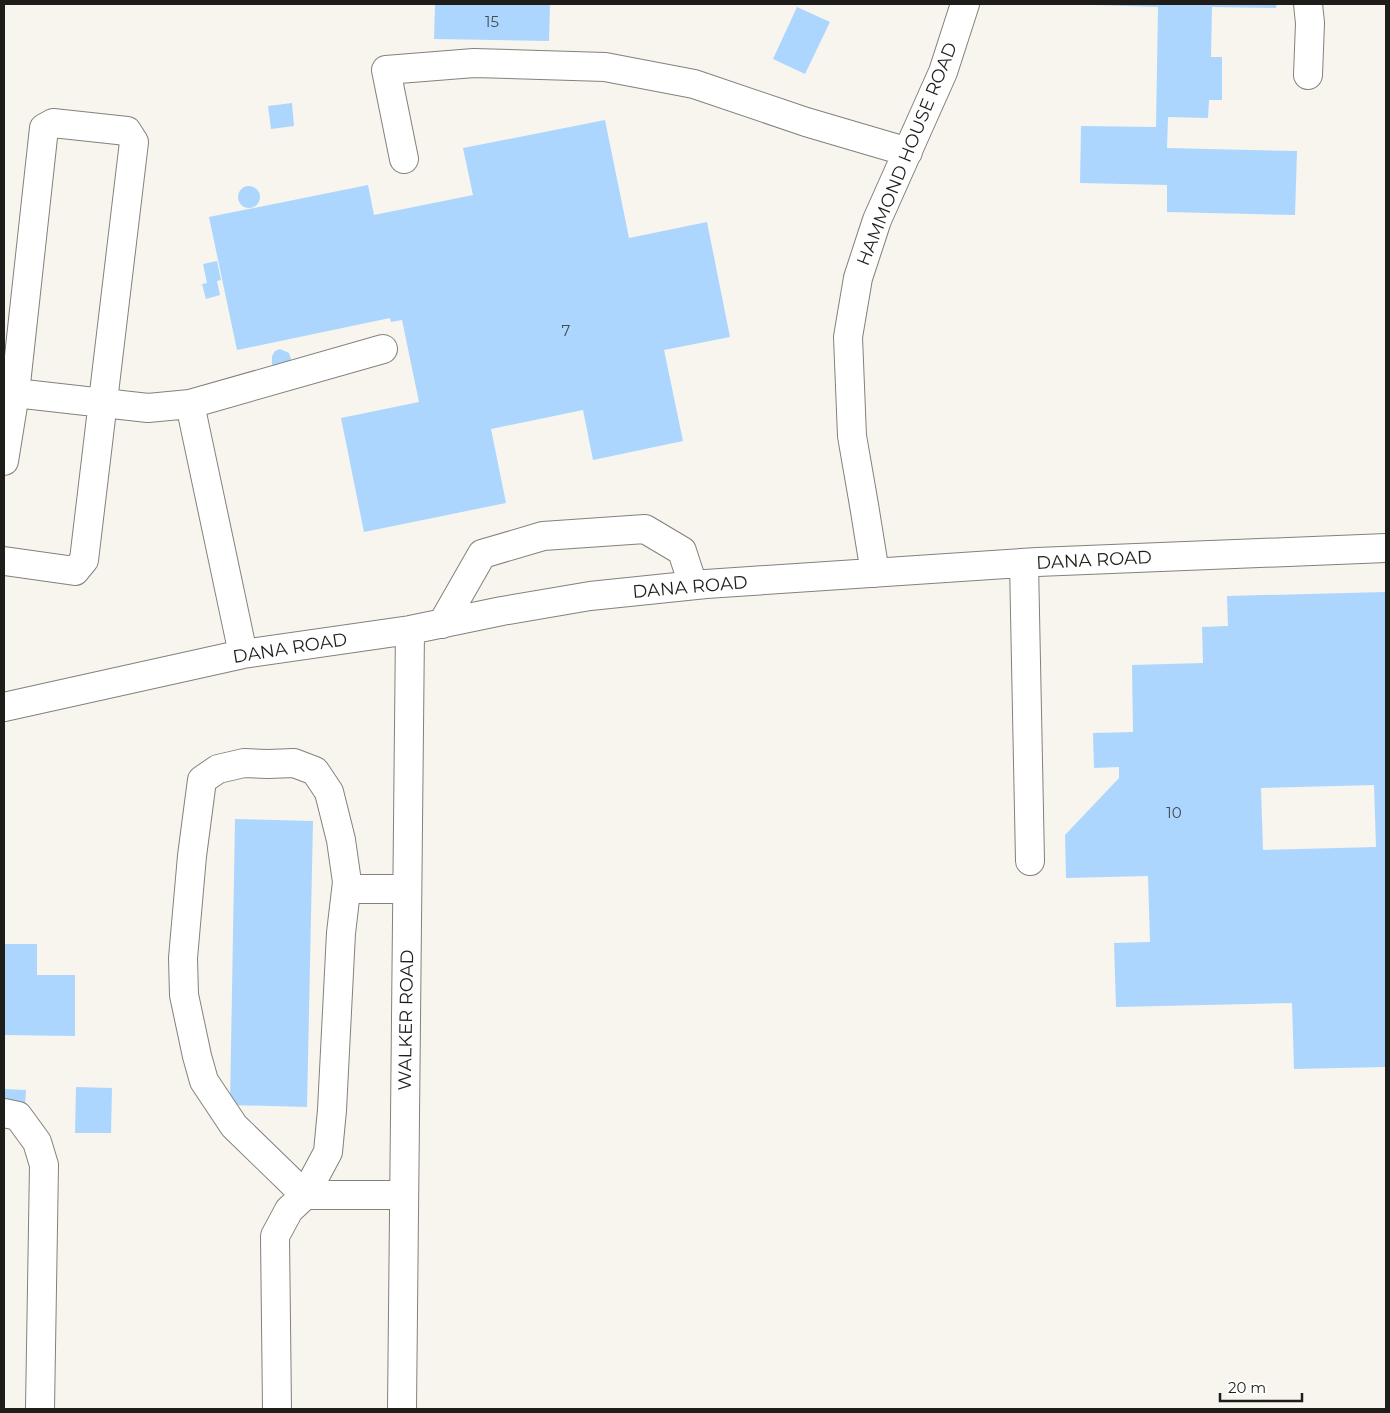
<svg xmlns="http://www.w3.org/2000/svg" width="1390" height="1413" font-family="Montserrat,sans-serif">
	<style>
		.building { fill: #add6fe; fill-rule: evenodd }
		.lines { fill: none; stroke-linecap: round; stroke-linejoin: round }
		.minor-casing { stroke: #83817b; stroke-width: 30 }
		.minor { stroke: #fff; stroke-width: 28 }
		.labels { text-anchor: middle; dominant-baseline: central; stroke-width: 4; stroke-linejoin: round; paint-order: stroke }
		.number-label { font-size: 15px; fill: #424b53 }
		.street-label { font-size: 18px; fill: #1e1d1a; stroke: #fff }
	</style>
	<rect width="100%" height="100%" fill="#f7f5ee"/>
	<path class="building" d="M435 4H550L549 41 434 39Z
		M1096 4H1277L1276 8 1212 7 1211 57H1222V100H1209L1208 118 1168 117 1167 148 1297 151 1295 215 1167 212V185L1080 183 1081 126 1156 127 1158 7 1096 5Z
		M797 7 830 22 805 74 773 59Z
		M292 103 294 126 271 129 268 106Z
		M605 120 629 238 707 222 730 337 664 350 683 441 593 460 583 410 491 429 506 503 364 532 341 418 419 402 402 320 391 322 390 318 237 350 209 217 368 185 374 215 473 195 463 148Z
		M238 197a11 11 0 1 1 22 0a11 11 0 1 1-22 0Z
		M217 261 221 280 217 281 220 295 206 299 202 284 207 283 203 264Z
		M280 349 289 353 291 359 290 363 275 367 272 364V356L275 351Z
		M1386 592V1067L1294 1069 1292 1003 1116 1007 1114 943 1150 942 1148 876 1066 878 1065 835 1119 778V767L1094 768 1093 733 1133 732 1132 665 1203 663 1202 627 1228 626 1227 596ZM1374 785 1376 847 1263 850 1261 788Z
		M235 819 313 821 307 1107 230 1105Z
		M4 944H37V975H75V1036L4 1035Z
		M76 1087 112 1088 111 1133H75Z
		M4 1089 26 1090 25 1106 4 1105Z"/>
	<g class="lines">
		<g class="minor-casing">
			<path id="minor" d="M1308 75 1310 23 1308 4
				M404 159 386 70 474 63 605 67 694 84 806 122 908 152
				M15 393 148 408 190 404 383 349
				M190 404 243 654
				M4 461 15 393 44 128 53 123 127 131 134 142 84 560 75 571 4 561
				M1024 563 1030 861
				M875 573 864 505 852 436 848 337 858 278 877 220 943 72 965 4
				M442 624 482 554 543 536 645 529 682 551 693 585
				M4 707 243 654 410 630 502 611 590 596 706 584 1037 562 1386 548
				M347 882 341 933 332 1110 328 1152 305 1195 234 1126 204 1081 197 1056 184 995 183 958 192 856 202 780 218 769 244 763 268 764 294 763 315 771 329 792 341 840 347 882 355 889H407
				M4 1113 18 1116 37 1142 44 1165 40 1409
				M277 1409 275 1236 289 1210 305 1195H404
				M402 1409 410 630"/>
		</g>
		<use href="#minor" class="minor"/>
	</g>
	<g class="labels">
		<g class="number-label">
			<text x="492" y="21">15</text>
			<text x="566" y="330">7</text>
			<text x="1174" y="812">10</text>
		</g>
		<g class="street-label">
			<text transform="translate(907 154) rotate(-68)">HAMMOND HOUSE ROAD</text>
			<text transform="translate(1094 560) rotate(-3)">DANA ROAD</text>
			<text transform="translate(690 587) rotate(-5)">DANA ROAD</text>
			<text transform="translate(290 648) rotate(-9)">DANA ROAD</text>
			<text transform="translate(406 1020) rotate(-89)">WALKER ROAD</text>
		</g>
	</g>
	<rect width="1390" height="1413" fill="none" stroke="#1e1d1a" stroke-width="10"/>
	<path d="M1220 1393v8h82v-8" fill="none" stroke="#1e1d1a" stroke-width="2.5"/>
	<text x="1228" y="1393" font-size="15" fill="#1e1d1a" stroke="#ffffff" stroke-width="4" paint-order="stroke">20 m</text>
</svg>
